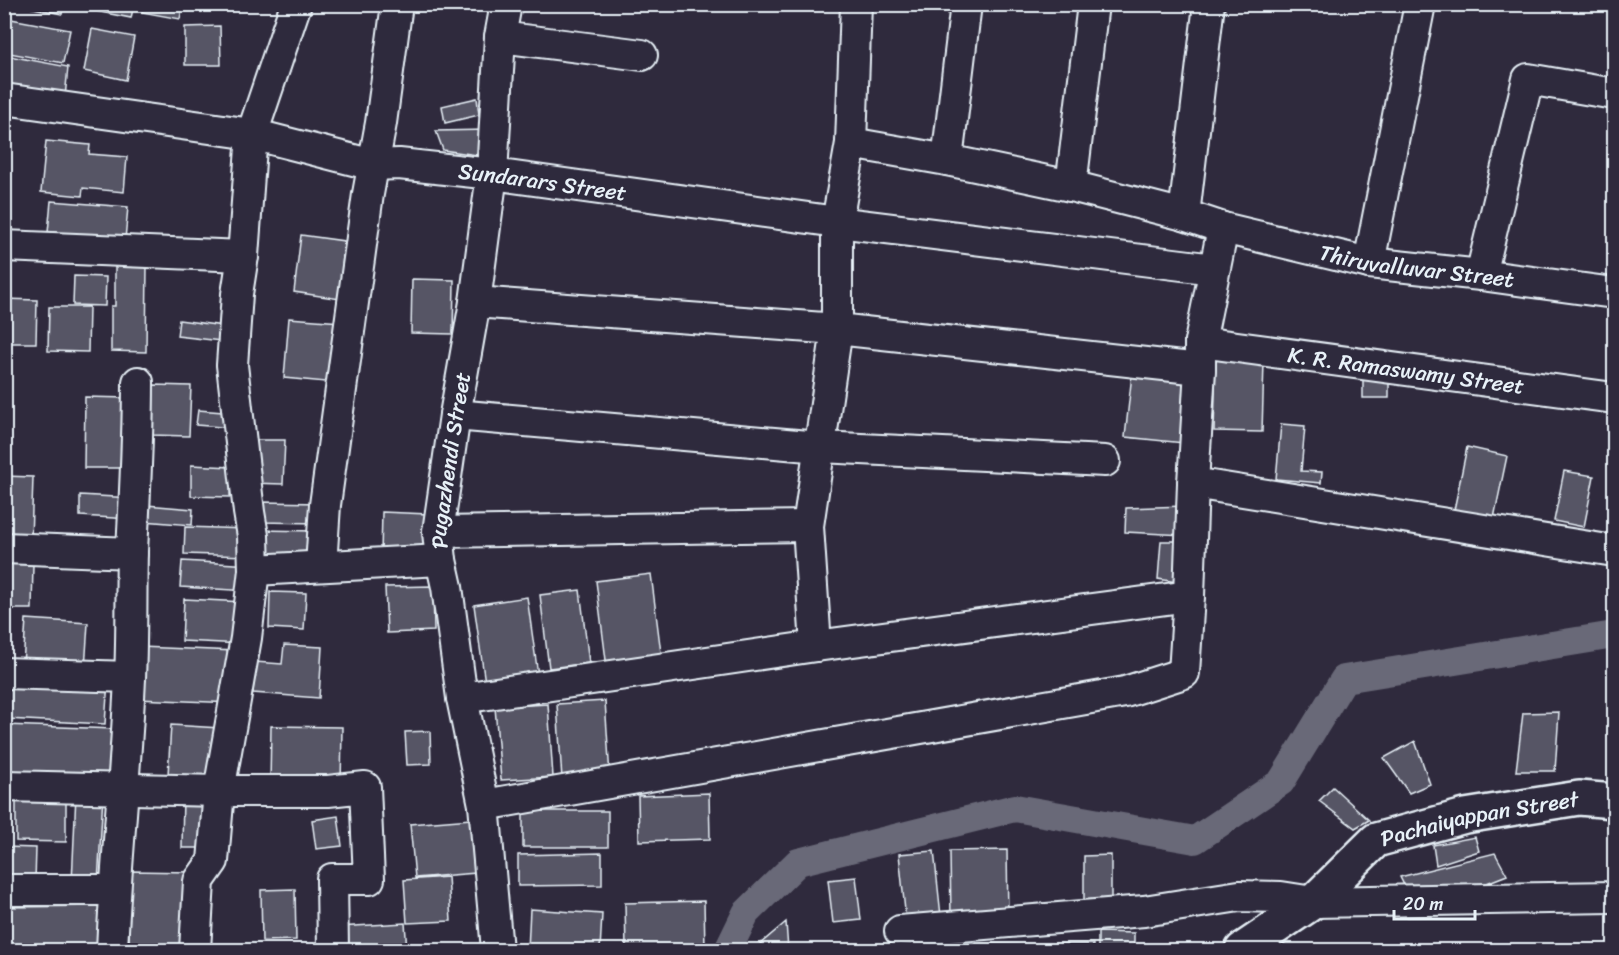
<svg xmlns="http://www.w3.org/2000/svg" width="1619" height="955" font-family="Sriracha,sans-serif">
	<style>
		.lines { fill: none; stroke-linecap: round; stroke-linejoin: round }
		.canal { stroke: #696978; stroke-width: 28 }
		.building { fill: #575565; stroke: #e8f1f8; stroke-width: 1.5 }
		.minor-casing { stroke: #e8f1f8; stroke-width: 34 }
		.major-casing { stroke: #e8f1f8; stroke-width: 38 }
		.minor { stroke: #2f2a3d; stroke-width: 30 }
		.major { stroke: #2f2a3d; stroke-width: 33 }
		.labels { text-anchor: middle; dominant-baseline: central; stroke-width: 4.5; stroke-linejoin: round; paint-order: stroke }
		.street-label { font-size: 22px; fill: #e8f1f8; stroke: #2f2a3d }
	</style>
	<rect width="100%" height="100%" fill="#2f2a3d"/>
	<filter id="ink" filterUnits="userSpaceOnUse"><feTurbulence type="fractalNoise" baseFrequency=".0167" numOctaves="2"/><feDisplacementMap in="SourceGraphic" scale="12" xChannelSelector="R" yChannelSelector="G"/><feConvolveMatrix kernelMatrix="1 2 1 2 8 2 1 2 1" color-interpolation-filters="sRGB"/></filter>
	<g filter="url(#ink)">
		<g class="lines">
			<path class="canal" d="M728 950 746 913 798 862 1015 808 1195 840 1281 782 1344 679 1614 635"/>
		</g>
		<path class="building" d="M15 4H64L62 14Z
			M70 4H134L131 18 70 6Z
			M143 4H183L180 19 142 12Z
			M416 4H476L477 7 416 10Z
			M11 19 70 30 63 63 4 52Z
			M220 26 221 65H185V27Z
			M92 29 134 37 126 80 84 71Z
			M4 55 68 67 64 107 4 96Z
			M477 98 479 115 445 123 442 106Z
			M487 130 484 156 443 150 436 131Z
			M46 141 90 145 89 154 127 157 124 192 83 188 82 196 41 192Z
			M4 192H9L5 238H4Z
			M51 201 128 207 124 250 47 243Z
			M301 235 344 241 340 299 294 292Z
			M115 265H147L146 352 111 351V306H115Z
			M74 276 106 277 105 306 73 305Z
			M412 279 454 280 453 334 411 333Z
			M4 299 37 300 36 343H4Z
			M49 307H89L88 352 48 351Z
			M289 318 341 322 336 383 284 378Z
			M179 320 223 326 221 341 177 336Z
			M1216 360 1264 361 1262 432 1214 431Z
			M1389 373V398H1363V374Z
			M1132 374 1190 380 1184 443 1125 437Z
			M153 385 191 386 189 436 151 435Z
			M85 397 129 398 127 468H84Z
			M198 410 235 413 234 428 196 425Z
			M1281 424 1305 426 1301 471 1322 472 1321 483 1276 479Z
			M257 440H285L283 484 250 483 256 469Z
			M1467 447 1507 456 1494 518 1454 510Z
			M191 465 231 467 230 497 191 496Z
			M1564 471 1594 476 1584 527 1554 521Z
			M4 476 33 477 31 540 4 539Z
			M1614 485V533L1608 532Z
			M80 495 132 498 131 519 80 516Z
			M260 502 320 503 319 523 260 522Z
			M146 505 193 509 192 525 144 521Z
			M1185 506V535L1125 532 1126 508Z
			M382 512 428 514 427 557 381 555Z
			M185 527 248 529 247 556 184 554Z
			M260 530 315 531 314 562H259Z
			M1161 541H1177V582L1158 579Z
			M182 561 252 565 251 591 180 587Z
			M4 563 33 564 32 609H4Z
			M651 574 662 661 607 668 596 581Z
			M433 586 434 631 387 633 385 587Z
			M580 590 589 663 549 668 540 595Z
			M270 592 306 593 304 630 269 628Z
			M527 597 538 675 485 683 474 605Z
			M184 599 245 602 243 644 182 641Z
			M26 619 88 623 85 669 23 665Z
			M284 645 322 647 319 698 253 693 255 662 282 664Z
			M140 647 236 651 234 703 137 699Z
			M8 675 108 680 105 724 6 719Z
			M605 701 610 776 562 779 557 704Z
			M548 704 553 777 501 780 495 707Z
			M1559 712 1555 771H1516L1523 713Z
			M4 725 115 729 113 782 4 778Z
			M171 725 220 728 216 779 168 775Z
			M271 726 342 727 341 785 270 784Z
			M430 731 431 764 407 765 405 732Z
			M1415 741 1430 784 1409 793 1384 758Z
			M1333 787 1369 820 1355 828 1319 801Z
			M16 793 66 794V842L16 841Z
			M709 793 710 839 639 841 638 796Z
			M76 794 103 795 98 883H72Z
			M183 796 210 797 209 848H182Z
			M523 811H608V847H523Z
			M338 816 342 846 316 849 312 820Z
			M471 819 476 873 415 878 410 824Z
			M1475 837 1479 851 1436 865 1433 845Z
			M4 847 36 848 35 881 4 880Z
			M1007 850 1008 918 951 919 950 851Z
			M934 851 941 916 906 920 899 854Z
			M602 853V885L518 886V855Z
			M1495 853 1507 875 1456 895H1409L1400 877Z
			M1111 855V911H1084V856Z
			M130 871 190 872 189 949 129 948Z
			M448 877 451 921 407 923 404 880Z
			M856 877 861 920 833 923 828 880Z
			M295 889 296 940 262 941 261 890Z
			M704 901 705 950H626L625 903Z
			M104 906 105 950H8L7 907Z
			M530 909 602 914 600 950H528Z
			M786 922 788 950H753Z
			M405 923 407 950H340L338 927Z
			M1098 932 1134 933V950H1098Z
			M981 944 1032 945V950H981Z
			M1044 944H1093V950H1044Z
			M901 946 974 947V950H901Z"/>
		<g class="lines">
			<g class="minor-casing">
				<g id="minor">
					<path d="M500 37 642 55"/>
					<path id="s1" d="M4 99 252 134 373 165 399 164 492 174 837 222 1214 269"/>
					<path id="s2" d="M851 143 947 160 1071 186 1184 215 1223 228 1369 263 1481 275 1614 293"/>
					<path d="M947 160 966 4"/>
					<path d="M1071 186 1093 4"/>
					<path d="M1184 215 1209 4"/>
					<path d="M4 246 243 256"/>
					<path d="M1369 263 1420 4"/>
					<path d="M1481 275 1528 79 1614 94"/>
					<path d="M475 302 837 329 1200 369"/>
					<path id="s3" d="M1200 342 1614 398"/>
					<path d="M455 415 820 447 1105 461"/>
					<path d="M1193 483 1614 551"/>
					<path d="M438 532 808 526"/>
					<path d="M4 548 132 553"/>
					<path d="M321 566 325 505 368 194 381 123 397 4"/>
					<path d="M254 570 441 560"/>
					<path d="M816 646 808 526 837 329V222L851 143 856 4"/>
					<path d="M4 673 130 677"/>
					<path d="M462 698 816 646 1189 596"/>
					<path d="M4 786 219 791H328L365 787 369 879H332L333 950"/>
					<path d="M484 805 1125 692 1184 673 1189 596 1193 483 1200 369V342L1223 228"/>
					<path d="M4 890H115"/>
					<path d="M900 931 1144 911 1239 896 1281 897 1313 902 1614 897"/>
					<path d="M112 950C116 860 126 769 130 678 132 636 131 593 132 551 135 494 138 439 138 382"/>
					<path d="M195 950 199 881 213 861 219 791 246 638 254 570 253 536 249 512 232 365 237 294 243 256 252 134 296 4"/>
					<path id="s4" d="M497 950 484 805 462 698 447 587 441 560 438 532 455 415 475 302 492 174 500 37 506 4"/>
				</g>
			</g>
			<g class="major-casing">
				<g id="major">
					<path id="s5" d="M1242 950 1313 902 1376 840 1465 816 1579 798 1614 801"/>
				</g>
			</g>
			<use href="#minor" class="minor"/>
			<use href="#major" class="major"/>
		</g>
	</g>
	<g class="labels">
		<g class="street-label">
			<text stroke="none"><textPath href="#s1" startOffset="546">Sundarars Street</textPath></text>
			<text stroke="none"><textPath href="#s2" startOffset="580">Thiruvalluvar Street</textPath></text>
			<text stroke="none"><textPath href="#s3" startOffset="208">K. R. Ramaswamy Street</textPath></text>
			<text stroke="none"><textPath href="#s4" startOffset="495">Pugazhendi Street</textPath></text>
			<text stroke="none"><textPath href="#s5" startOffset="280">Pachaiyappan Street</textPath></text>
		</g>
	</g>
	<rect width="1619" height="955" fill="none" stroke="#2f2a3d" stroke-width="24"/>
	<rect x="12" y="12" width="1595" height="931" fill="none" stroke="#e8f1f8" stroke-width="2" filter="url(#ink)"/>
	<path d="M1394 910v9h81v-9" fill="none" stroke="#e8f1f8" stroke-width="3"/>
	<text x="1403" y="910" font-size="18" fill="#e8f1f8" stroke="#2f2a3d" stroke-width="4.5" paint-order="stroke">20 m</text>
</svg>
